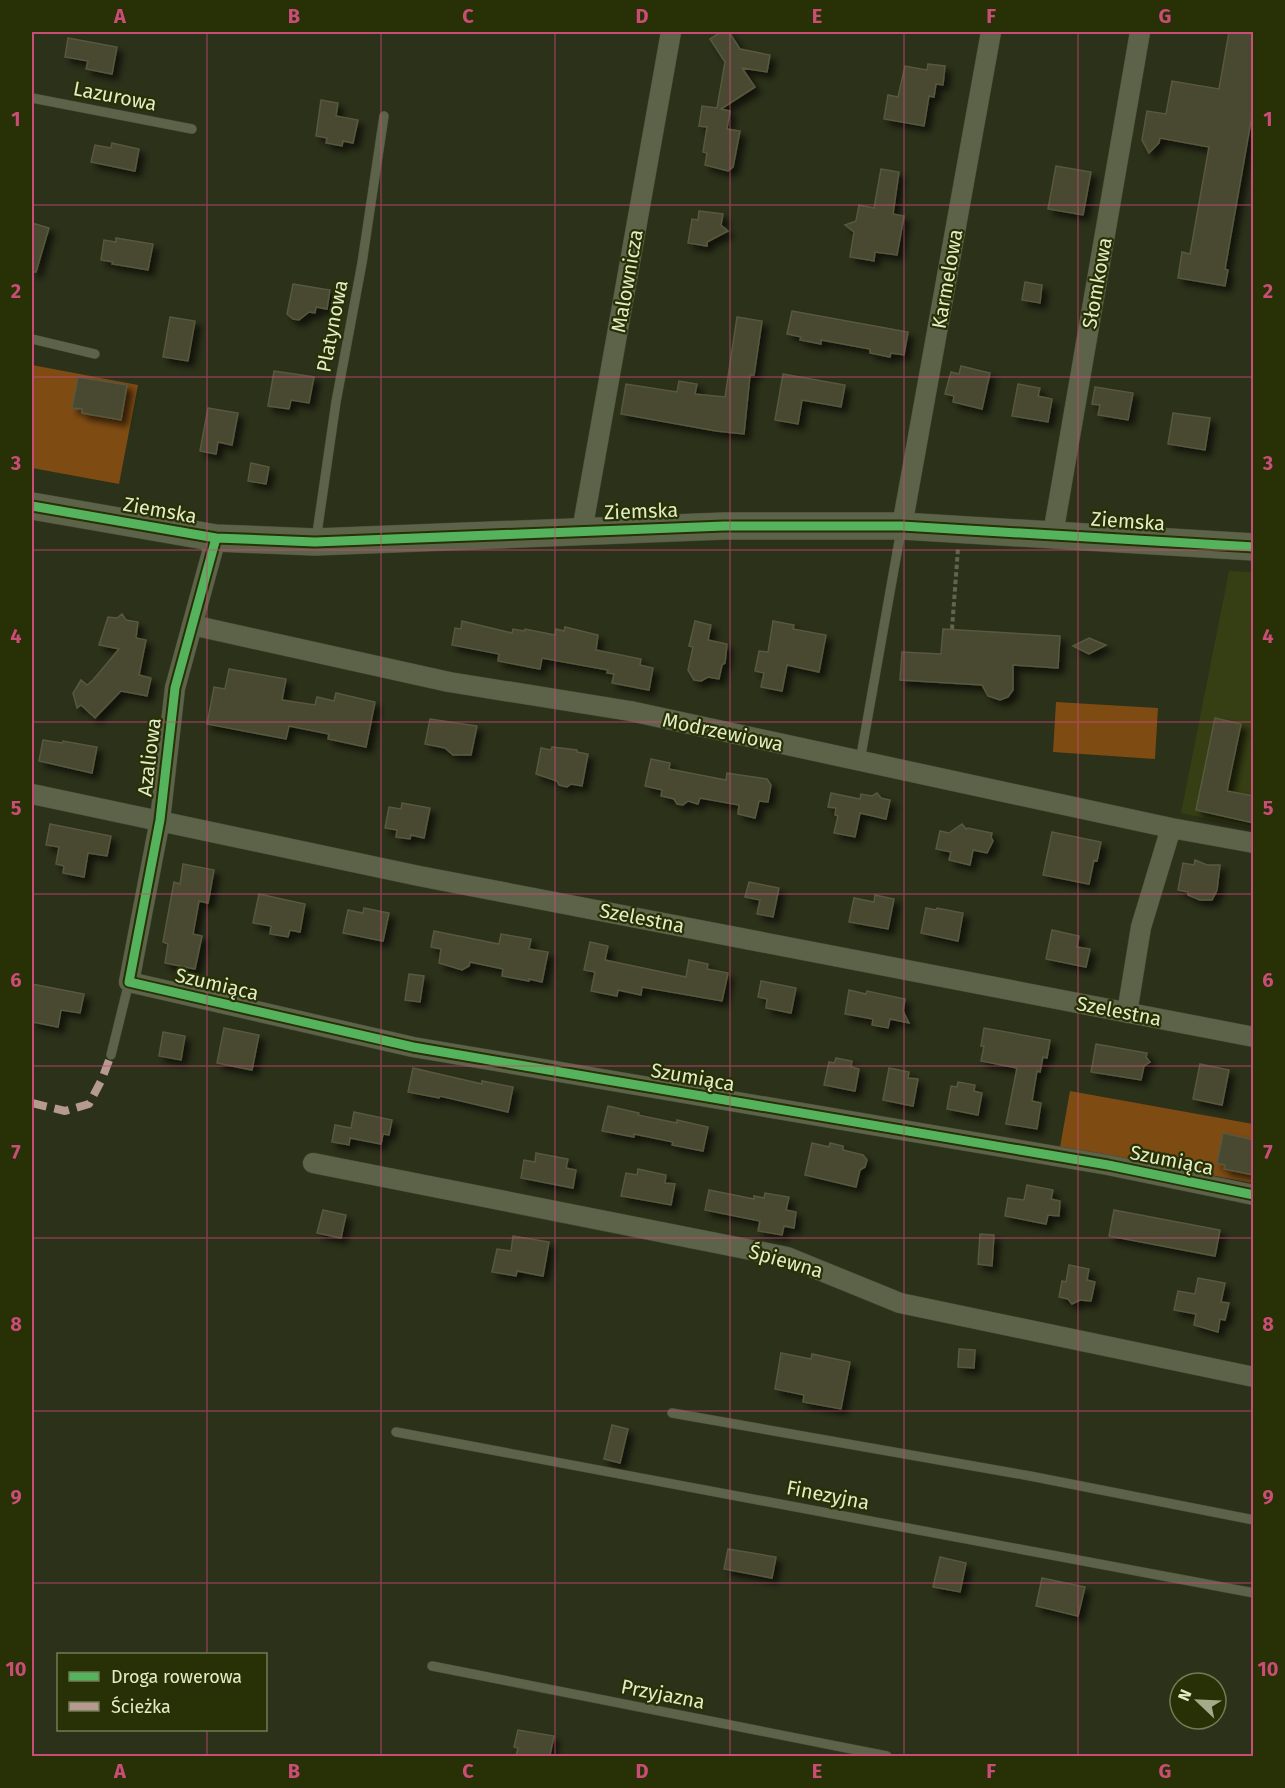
<svg xmlns="http://www.w3.org/2000/svg" width="1285" height="1788" font-family="'Fira Sans',sans-serif">
	<style>
		.built { fill: #363e13 }
		.green { fill: #7e4b13 }
		.building { fill: #484932; stroke: #58583e; stroke-width: 1.5; filter: url(#shadow) }
		.lines { fill: none; stroke-linecap: round; stroke-linejoin: round }
		.lane-casing { stroke: #474b38; stroke-width: 10 }
		.street-casing { stroke: #474b38; stroke-width: 21 }
		.secondary-casing { stroke: #474b38; stroke-width: 28 }
		.path { stroke: #60654f; stroke-width: 4; stroke-dasharray: 4.5 3; stroke-linecap: butt }
		.lane { stroke: #5d6348; stroke-width: 9 }
		.street { stroke: #5d6348; stroke-width: 20 }
		.secondary { stroke: #5d6348; stroke-width: 27 }
		.quiet { stroke: #b69a8f; stroke-width: 8; stroke-dasharray: 15 8; stroke-linecap: butt }
		.cycleway-casing { stroke: #283006; stroke-width: 13 }
		.cycleway { stroke: #56b35d; stroke-width: 9 }
		.grid { fill: none; stroke: #ca4d76; stroke-width: 1.5; stroke-opacity: 0.55 }
		.labels { text-anchor: middle; dominant-baseline: central; stroke-width: 4.5; stroke-linejoin: round; paint-order: stroke }
		.street-label { font-size: 20px; fill: #e2edc6; stroke: #283006 }
		.neatline { fill: none; stroke: #ca4d76; stroke-width: 2 }
		.grid-label { font-size: 20px; text-anchor: middle; font-weight: bold; fill: #ca4d76 }
	</style>
	<defs>
		<filter id="shadow"><feDropShadow dx="5.5" dy="5.5" stdDeviation="3" flood-color="#0009"/></filter>
	</defs>
	<rect width="100%" height="100%" fill="#2c311a"/>
	<path class="built" d="M1229 571 1253 572V828L1181 813Z"/>
	<path class="green" d="M32 365 138 385 119 484 32 468Z
		M1056 702 1158 708 1155 759 1053 752Z
		M1070 1091 1253 1124V1183L1060 1147Z"/>
	<path class="building" d="M721 32H729L740 49 770 55 767 72 742 68 755 87 721 109 730 111 727 129 740 131 733 167 728 171 705 165 707 153 703 152 707 127 699 126 702 106 717 108 725 62 710 39Z
		M1229 32H1254V104L1225 269 1228 270 1225 286 1178 278 1182 252 1190 254 1209 147 1160 138 1159 143 1149 153 1142 140 1147 111 1166 114 1172 81 1219 89Z
		M68 38 117 47 112 74 86 69 88 61 65 57Z
		M928 64 945 66 943 85 936 84 934 97 929 96 924 126 884 119 888 95 898 97 905 66 927 70Z
		M321 100 338 103 336 116 358 120 353 143 343 141 342 146 326 143 327 138 316 136Z
		M112 143 139 149 135 171 91 162 95 145 111 148Z
		M1056 166 1091 172 1083 215 1048 209Z
		M881 169 899 172 893 214 904 216 897 255 875 252 874 261 850 257 854 232 845 225 856 221 859 205 874 208Z
		M699 211 723 214 721 225 728 231 707 242V246L688 243 692 219 698 220Z
		M32 223 49 228 36 272H32Z
		M116 238 153 244 148 270 112 264 113 262 101 260 104 240 116 242Z
		M1025 282 1042 285 1040 303 1022 300Z
		M293 284 330 290 327 309 316 307 315 313 309 312 299 320 293 319 287 314Z
		M792 311 908 332 904 355 891 353 890 357 870 353V349L821 340V344L800 340 801 337 787 334Z
		M170 317 195 321 188 361 163 357Z
		M737 317 762 321 754 375H750L744 434 716 431 621 414 626 384 677 392 679 381 697 384 695 394 725 397Z
		M961 366 990 373 982 409 953 402 954 396 945 394 951 372 959 374Z
		M274 371 314 377 309 403 291 400 289 409 268 406Z
		M783 374 845 385 841 407 802 400 798 424 775 420Z
		M78 377 127 385 121 420 82 413V409L72 408Z
		M1018 384 1040 388 1038 396 1052 399 1048 422 1012 416Z
		M1095 387 1133 393 1128 420 1098 415 1100 405 1092 404Z
		M208 408 238 413 232 445 218 442 216 454 200 451Z
		M1173 413 1210 418 1205 450 1168 444Z
		M251 463 269 467 266 484 248 481Z
		M122 614 126 620 138 622 136 638 146 640 139 675 151 678 147 696 121 691 95 718 81 705 77 708 73 693 81 680 87 685 93 680 119 649 99 645 108 617 117 618Z
		M462 621 512 633 513 629 524 631 525 629 555 635 556 629 564 631 565 627 598 635 596 650 641 659 640 665 653 668 649 690 612 683 614 674 607 673 608 670 542 658 540 669 498 661 499 654 452 645 455 628 461 629Z
		M695 621 711 625 708 640 727 644 725 663 722 665 719 679 708 677 701 681 694 680 688 670 693 647 689 646Z
		M773 621 794 625 793 629 826 635 819 672 787 665 782 691 761 687 764 673 755 671 759 651 768 652Z
		M943 629 1060 636 1058 668 1013 665V690L1008 697 1000 700 988 696 982 685 900 680 902 652 941 654Z
		M1089 638 1106 645 1089 654 1073 646Z
		M229 669 286 679 282 700 315 705 317 697 334 701 336 693 375 702 366 747 328 739 329 734 289 726 286 739 207 724 214 687 225 689Z
		M1215 718 1241 724 1227 791 1254 796V823L1196 810Z
		M430 719 477 726 471 755H453L445 748 425 744Z
		M43 740 62 743 63 741 97 747 92 773 39 761Z
		M552 747 577 750V752L588 754 582 786 571 784 567 787 559 785 557 781 536 774 541 748 551 750Z
		M651 759 670 763 669 769 726 780 727 773 767 779 771 785 768 802 759 801 755 818 738 814 739 805 700 798 698 804 688 801 683 805 677 804 674 799 661 796 662 790 645 786Z
		M831 793 860 799 861 794 872 796 877 793 881 798 890 800 886 819 860 813 855 837 834 833 838 816 835 815 836 808 828 807Z
		M402 803 430 808 424 838 411 835 410 839 396 837 397 830 385 828 389 807 401 809Z
		M50 824 111 836 107 856 88 853 84 877 63 873 64 866 56 864 59 847 46 845Z
		M962 824 966 829 968 828 992 833 991 837 993 841 987 853 973 850 970 865 949 860 951 852 936 849 940 831 949 833Z
		M1052 832 1101 842 1097 861 1094 860 1089 884 1043 875Z
		M1195 860 1207 865H1220L1217 890 1212 900H1200L1188 895V892L1178 890 1183 863 1194 865Z
		M183 864 214 870 208 903 199 901 193 934 202 936 195 969 165 963 168 944 163 942 174 882 180 884Z
		M749 882 779 888 773 917 757 914 760 900 745 897Z
		M259 894 305 904 300 932 290 930 288 937 270 934 271 926 253 923Z
		M875 895 894 899 888 929 849 922 854 898 874 902Z
		M364 908 389 913 383 941 343 933 348 910 363 913Z
		M926 908 936 910 937 908 963 913 958 941 921 933Z
		M1052 930 1079 936 1077 947 1090 949 1086 967 1046 959Z
		M434 931 499 944 501 934 531 939 529 949 548 952 542 982 529 979V981L502 976 503 969 470 962 469 966 462 970 439 963 441 949 431 947Z
		M590 942 608 946 605 960 686 977 689 960 708 964 707 969 728 973 722 1001 642 987 641 995 618 990 617 996 591 991 595 972 584 970Z
		M409 974 424 976 420 1002 405 1000Z
		M761 981 796 988 791 1013 766 1008 767 999 758 997Z
		M32 984 84 994 80 1013 61 1010 58 1027 32 1022Z
		M849 990 866 994 867 991 905 999 903 1011 909 1023 890 1019 888 1028 872 1025 873 1019 845 1014Z
		M224 1028 259 1035 252 1070 217 1063Z
		M984 1028 1050 1040 1047 1058 1043 1057 1040 1072 1037 1071 1032 1101 1041 1103 1037 1129 1006 1124 1017 1068 981 1061 984 1046H981Z
		M163 1032 185 1036 181 1060 159 1056Z
		M1096 1044 1147 1053 1146 1057 1150 1062 1144 1066 1141 1080 1091 1072Z
		M836 1058 852 1061 851 1067 859 1069 855 1091 824 1085 829 1062 834 1063Z
		M1200 1064 1229 1070 1222 1105 1193 1099Z
		M413 1068 482 1084V1081L513 1087 508 1112 440 1096 439 1098 408 1092Z
		M889 1068 909 1072 908 1078 918 1079 913 1106 883 1100Z
		M958 1082 975 1085 974 1091 982 1093 978 1115 947 1109 951 1086 957 1087Z
		M608 1106 639 1113 638 1115 657 1119 677 1123V1120L708 1127 703 1151 672 1145 673 1142 634 1134V1137L602 1131Z
		M354 1112 392 1120 389 1135 383 1134 381 1144 350 1138 349 1145 332 1142 335 1125 351 1128Z
		M1223 1133 1254 1140V1175L1224 1169 1225 1165 1217 1163Z
		M812 1143 829 1147 830 1143 843 1146V1150L863 1155 867 1160 865 1167 860 1170 856 1187 805 1175Z
		M536 1153 568 1159 566 1168 576 1170 573 1188 521 1178 524 1160 535 1162Z
		M638 1169 666 1175 665 1183 675 1184 671 1205 621 1196 626 1173 637 1175Z
		M1027 1185 1053 1190 1051 1199 1060 1201 1059 1216 1048 1215 1046 1224 1005 1216 1008 1198 1024 1200Z
		M709 1190 754 1199V1196L764 1198 765 1193 789 1197 786 1210 796 1212 794 1228 784 1226 782 1235 758 1231 760 1221 705 1210Z
		M323 1210 346 1215 341 1238 317 1233Z
		M1114 1210 1220 1230 1215 1256 1109 1236Z
		M980 1234 994 1235 992 1266 978 1264Z
		M513 1236 549 1242 543 1276 517 1271 516 1276 492 1272 497 1249 511 1251Z
		M1069 1265 1089 1269 1087 1280 1095 1282 1091 1301 1080 1300 1072 1304 1068 1299 1059 1297 1062 1281 1066 1282Z
		M1198 1278 1225 1283 1221 1302 1229 1303 1225 1320 1220 1319 1218 1332 1194 1325 1196 1314 1174 1310 1178 1291 1195 1294Z
		M959 1349 975 1350 974 1368 958 1367Z
		M781 1353 811 1359 812 1354 850 1362 841 1409 803 1402 804 1395 775 1389Z
		M612 1425 628 1429 620 1463 604 1459Z
		M728 1549 776 1557 772 1578 724 1569Z
		M940 1557 966 1563 960 1592 933 1587Z
		M1042 1578 1085 1587 1078 1616 1036 1606Z
		M518 1730 554 1736 550 1755 516 1756 518 1748 514 1747Z"/>
	<g class="lines">
		<g class="lane-casing">
			<path id="lane" d="M32 98 192 129
				M32 339 95 354
				M316 540 336 402 362 263 384 116
				M860 761 901 530
				M111 1055 129 982
				M672 1413 1030 1476 1254 1520
				M396 1432 1254 1593
				M432 1666 887 1756"/>
		</g>
		<g class="street-casing">
			<path id="street" d="M902 526 991 32
				M582 531 671 32
				M1053 534 1140 32
				M216 538 175 688 160 820 129 982 413 1047 1108 1165 1254 1195
				M192 625 449 682 630 711 1171 828 1254 843
				M32 794 419 876 1254 1037
				M1127 1013 1141 927 1171 828
				M313 1163 787 1257 900 1303 1254 1377"/>
		</g>
		<g class="secondary-casing">
			<path id="secondary" d="M32 506 216 538 315 542 724 526H902L1254 547"/>
		</g>
		<path class="path" d="M952 629 958 549"/>
		<use href="#lane" class="lane"/>
		<use href="#street" class="street"/>
		<use href="#secondary" class="secondary"/>
		<path class="quiet" d="M32 1103 65 1111 89 1104 102 1079 111 1055"/>
		<g class="cycleway-casing">
			<path id="cycleway" d="M32 506 216 538 315 542 724 526H902L1254 547
				M216 538 175 688 160 820 129 982 413 1047 1108 1165 1254 1195"/>
		</g>
		<use href="#cycleway" class="cycleway"/>
	</g>
	<path class="grid" d="M207 32V1654M381 32V1756M555 32V1756M730 32V1756M904 32V1756M1078 32V1756M32 205H1254M32 377H1254M32 550H1254M32 722H1254M32 894H1254M32 1066H1254M32 1238H1254M32 1411H1254M32 1583H1254M207 1730V1756"/>
	<g class="labels">
		<g class="street-label">
			<text transform="translate(115 96) rotate(11)">Lazurowa</text>
			<text transform="translate(947 279) rotate(-80)">Karmelowa</text>
			<text transform="translate(627 281) rotate(-80)">Malownicza</text>
			<text transform="translate(1097 283) rotate(-80)">Słomkowa</text>
			<text transform="translate(332 326) rotate(-79)">Platynowa</text>
			<text transform="translate(160 510) rotate(10)">Ziemska</text>
			<text transform="translate(641 511) rotate(-2)">Ziemska</text>
			<text transform="translate(1128 521) rotate(4)">Ziemska</text>
			<text transform="translate(723 732) rotate(12)">Modrzewiowa</text>
			<text transform="translate(149 757) rotate(-83)">Azaliowa</text>
			<text transform="translate(642 918) rotate(11)">Szelestna</text>
			<text transform="translate(217 984) rotate(13)">Szumiąca</text>
			<text transform="translate(1119 1011) rotate(11)">Szelestna</text>
			<text transform="translate(693 1077) rotate(10)">Szumiąca</text>
			<text transform="translate(1172 1160) rotate(11)">Szumiąca</text>
			<text transform="translate(786 1261) rotate(16)">Śpiewna</text>
			<text transform="translate(828 1495) rotate(11)">Finezyjna</text>
			<text transform="translate(663 1694) rotate(11)">Przyjazna</text>
		</g>
	</g>
	<rect width="1285" height="1788" fill="none" stroke="#283006" stroke-width="66"/>
	<rect x="57" y="1653" width="210" height="78" fill="#283006" stroke="#727c53" stroke-width="1.5"/>
	<rect x="69" y="1672" width="30" height="9" fill="#56b35d" stroke="#727c53" stroke-width="1.5"/>
	<text x="111" y="1683" font-size="18" fill="#e2edc6">Droga rowerowa</text>
	<rect x="69" y="1702" width="30" height="9" fill="#b69a8f" stroke="#727c53" stroke-width="1.5"/>
	<text x="111" y="1713" font-size="18" fill="#e2edc6">Ścieżka</text>
	<g transform="translate(1198 1701) rotate(293)"><circle r="28" fill="#283006" stroke="#727c53" stroke-width="1.5"/>
	<path d="M0-4.5L10 22L0 15L-10 22Z" fill="#a2ab8a"/>
	<text y="-9" font-size="16" font-weight="bold" text-anchor="middle" fill="#e2edc6">N</text>
	</g>
	<rect x="33" y="33" width="1219" height="1722" class="neatline"/>
	<g class="grid-label">
		<text x="120" y="23">A</text>
		<text x="294" y="23">B</text>
		<text x="468" y="23">C</text>
		<text x="642" y="23">D</text>
		<text x="817" y="23">E</text>
		<text x="991" y="23">F</text>
		<text x="1165" y="23">G</text>
		<text x="16" y="126">1</text>
		<text x="1268" y="126">1</text>
		<text x="16" y="298">2</text>
		<text x="1268" y="298">2</text>
		<text x="16" y="470">3</text>
		<text x="1268" y="470">3</text>
		<text x="16" y="643">4</text>
		<text x="1268" y="643">4</text>
		<text x="16" y="815">5</text>
		<text x="1268" y="815">5</text>
		<text x="16" y="987">6</text>
		<text x="1268" y="987">6</text>
		<text x="16" y="1159">7</text>
		<text x="1268" y="1159">7</text>
		<text x="16" y="1331">8</text>
		<text x="1268" y="1331">8</text>
		<text x="16" y="1504">9</text>
		<text x="1268" y="1504">9</text>
		<text x="16" y="1676">10</text>
		<text x="1268" y="1676">10</text>
		<text x="120" y="1778">A</text>
		<text x="294" y="1778">B</text>
		<text x="468" y="1778">C</text>
		<text x="642" y="1778">D</text>
		<text x="817" y="1778">E</text>
		<text x="991" y="1778">F</text>
		<text x="1165" y="1778">G</text>
	</g>
</svg>
